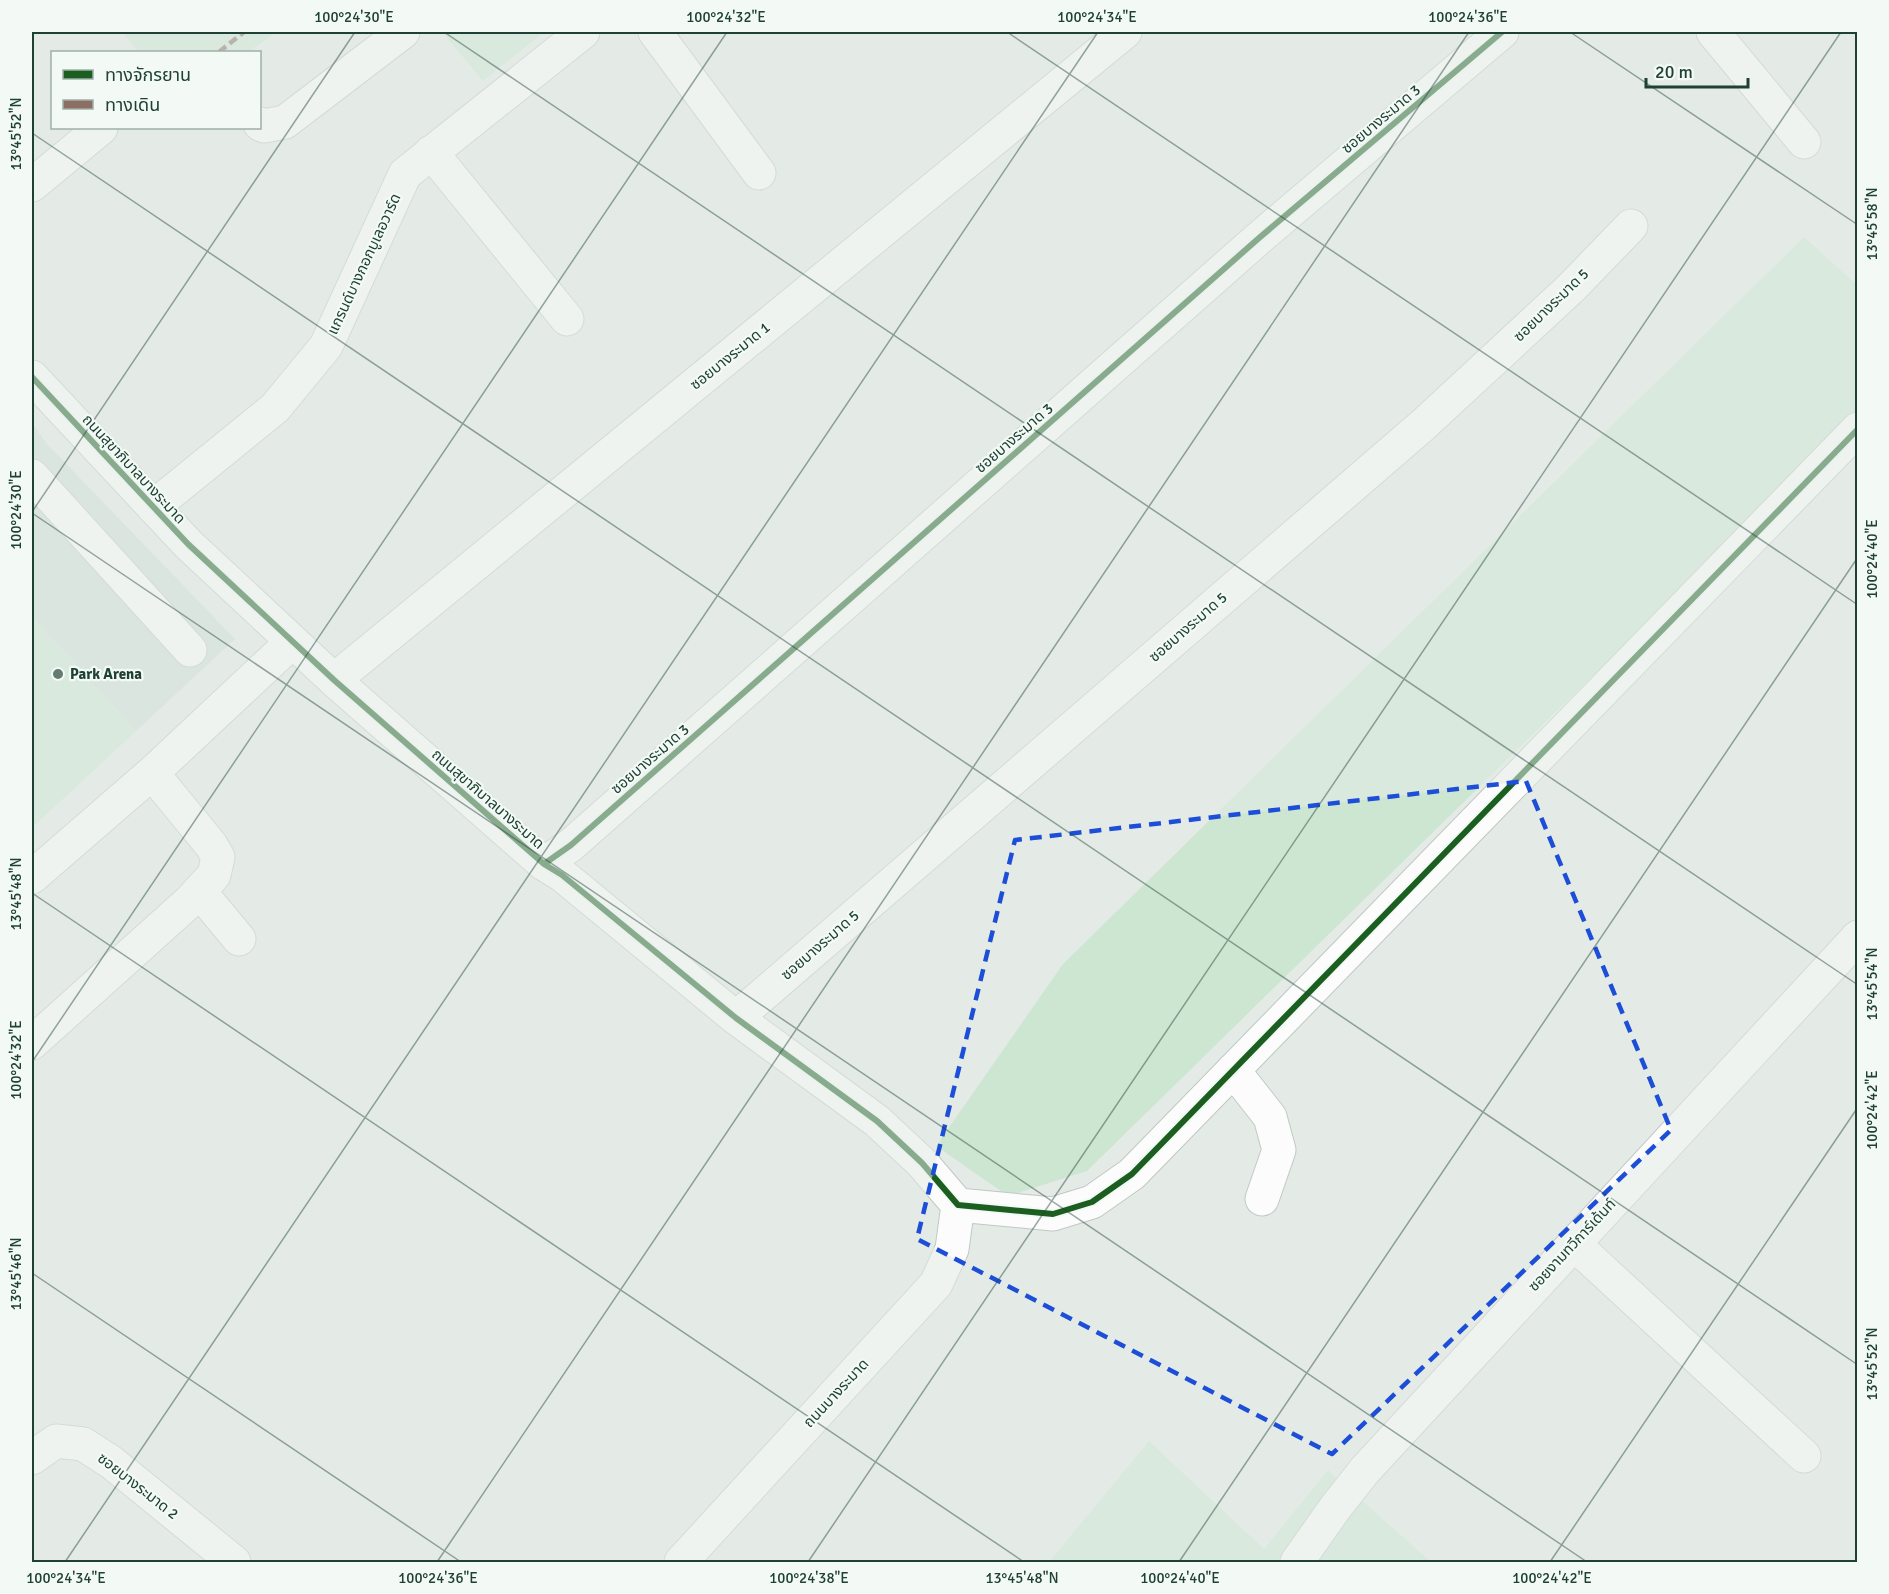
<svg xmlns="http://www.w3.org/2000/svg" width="1889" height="1594" font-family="Signika,'Noto Sans Thai',sans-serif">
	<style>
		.built { fill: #d1ddd7 }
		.green { fill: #cce6d2 }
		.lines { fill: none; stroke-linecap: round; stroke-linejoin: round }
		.minor-casing { stroke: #c1c8c4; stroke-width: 35 }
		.minor { stroke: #fbfcfb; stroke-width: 33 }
		.quiet { stroke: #8d6e63; stroke-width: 4.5; stroke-dasharray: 9 4.5; stroke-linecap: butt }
		.cycleway-casing { stroke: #f3faf6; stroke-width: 10 }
		.cycleway { stroke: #1b5e20; stroke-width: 6 }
		.marked { fill: none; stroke: #1d4ed8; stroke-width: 4.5; stroke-dasharray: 12 8; stroke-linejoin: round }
		.ticks { fill: none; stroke: #1f4135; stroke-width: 1.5; stroke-opacity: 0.45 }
		.poi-dot { fill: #647c73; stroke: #f3faf6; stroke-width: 2 }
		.labels { text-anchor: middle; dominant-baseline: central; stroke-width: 4.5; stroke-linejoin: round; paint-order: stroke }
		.street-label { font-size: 15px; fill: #1f4135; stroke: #f3faf6 }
		.poi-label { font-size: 15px; font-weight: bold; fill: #1f4135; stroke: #f3faf6; text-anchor: start }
		.neatline { fill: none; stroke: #1f4135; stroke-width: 2 }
		.ticks-label { font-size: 15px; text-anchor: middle; fill: #1f4135 }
	</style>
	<rect width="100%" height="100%" fill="#e4ebe7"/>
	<path class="built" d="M32 423 47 444 235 639 136 731 32 616Z"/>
	<path class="green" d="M122 32H277L248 52H138Z
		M442 32H544L483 81Z
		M1804 237 1857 285V417L1087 1171 1008 1196 936 1146 1063 964Z
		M32 616 136 731 32 828Z
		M1149 1441 1264 1549 1328 1470 1431 1562H1049Z"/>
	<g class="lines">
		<g class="minor-casing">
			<path id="minor" d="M655 32 759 173
				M1713 32 1804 142
				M260 124 264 126 285 122 403 32
				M431 152 567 319
				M32 185 101 128
				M32 377 188 544 334 680 544 864 562 875 736 1018 877 1121 922 1163 958 1205
				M32 476 190 650
				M153 507 275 408 326 346 405 174 583 32
				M334 680 1125 32
				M544 864 571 845 1259 238 1502 32
				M32 877 152 773 292 642
				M200 892 239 939
				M736 1018 1423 425 1571 288 1631 226
				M32 1043 190 901 214 875 218 857 211 845 152 773
				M1233 1070 1270 1117 1279 1150 1262 1199
				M958 1205 1053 1214 1092 1202 1132 1174 1858 429
				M1574 1244 1804 1456
				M32 1458 56 1441 83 1444 111 1462 234 1562
				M681 1562 936 1284 952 1249 958 1205
				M1297 1562 1335 1508 1365 1470 1858 937"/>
		</g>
		<use href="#minor" class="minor"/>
		<path class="quiet" d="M219 52 244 32"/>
		<g class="cycleway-casing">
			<path id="cycleway" d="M32 377 188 544 334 680 544 864 562 875 736 1018 877 1121 922 1163 958 1205 1053 1214 1092 1202 1132 1174 1858 429
				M544 864 571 845 1259 238 1502 32"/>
		</g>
		<use href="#cycleway" class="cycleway"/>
	</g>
	<path d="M0 0H1889V1594H0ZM1526 781 1671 1130 1332 1454 917 1239 1015 840Z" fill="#e4ebe7" fill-opacity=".55" fill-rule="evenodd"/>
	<path class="marked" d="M1526 781 1671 1130 1332 1454 917 1239 1015 840Z"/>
	<path class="ticks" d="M444 32 1858 985M1007 32 1858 605M1570 32 1858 225M32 133 1858 1365M32 512 355 32M32 513 1587 1562M32 893 1024 1562M32 1062 727 32M32 1273 461 1562M65 1562 1098 32M437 1562 1469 32M808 1562 1841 32M1179 1562 1858 557M1550 1562 1858 1107"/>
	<circle class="poi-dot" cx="58" cy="674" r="6"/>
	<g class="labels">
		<g class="street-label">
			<text transform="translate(1381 119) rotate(-40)">ซอยบางระมาด 3</text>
			<text transform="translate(364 264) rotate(-65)">แกรนด์บางกอกบูเลอวาร์ด</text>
			<text transform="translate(1551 305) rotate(-44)">ซอยบางระมาด 5</text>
			<text transform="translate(730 356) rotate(-39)">ซอยบางระมาด 1</text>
			<text transform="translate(1014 438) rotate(-41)">ซอยบางระมาด 3</text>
			<text transform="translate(134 469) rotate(47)">ถนนสุขาภิบาลบางระมาด</text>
			<text transform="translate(1188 627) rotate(-41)">ซอยบางระมาด 5</text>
			<text transform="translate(650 759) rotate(-41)">ซอยบางระมาด 3</text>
			<text transform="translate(488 799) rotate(41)">ถนนสุขาภิบาลบางระมาด</text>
			<text transform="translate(820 945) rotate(-41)">ซอยบางระมาด 5</text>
			<text transform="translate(1572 1245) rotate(-47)">ซอยงามทวีการ์เด้นท์</text>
			<text transform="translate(836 1393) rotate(-47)">ถนนบางระมาด</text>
			<text transform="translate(138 1486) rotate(38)">ซอยบางระมาด 2</text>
		</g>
		<g class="poi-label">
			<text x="70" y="674">Park Arena</text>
		</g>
	</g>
	<rect width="1889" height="1594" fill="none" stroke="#f3faf6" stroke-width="66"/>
	<rect x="51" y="51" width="210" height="78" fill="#f3faf6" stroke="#9eb0a9" stroke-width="1.5"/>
	<rect x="63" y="70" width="30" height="9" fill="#1b5e20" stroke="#9eb0a9" stroke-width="1.5"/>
	<text x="105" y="81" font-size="18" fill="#1f4135">ทางจักรยาน</text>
	<rect x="63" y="100" width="30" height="9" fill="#8d6e63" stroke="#9eb0a9" stroke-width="1.5"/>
	<text x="105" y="111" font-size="18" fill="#1f4135">ทางเดิน</text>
	<path d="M1646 78v9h102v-9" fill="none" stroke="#1f4135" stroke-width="3"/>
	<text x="1655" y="78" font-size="18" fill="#1f4135" stroke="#f3faf6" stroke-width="4.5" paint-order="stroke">20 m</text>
	<rect x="33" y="33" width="1823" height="1528" class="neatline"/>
	<g class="ticks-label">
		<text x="354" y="22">100°24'30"E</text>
		<text x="726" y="22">100°24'32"E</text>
		<text x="1097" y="22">100°24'34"E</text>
		<text x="1468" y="22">100°24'36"E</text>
		<text transform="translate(16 134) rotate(-90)" y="5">13°45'52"N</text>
		<text transform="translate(1872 224) rotate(-90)" y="5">13°45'58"N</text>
		<text transform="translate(16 510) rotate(-90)" y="5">100°24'30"E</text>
		<text transform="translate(1872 559) rotate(-90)" y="5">100°24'40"E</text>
		<text transform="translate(16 894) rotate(-90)" y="5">13°45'48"N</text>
		<text transform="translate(1872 984) rotate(-90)" y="5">13°45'54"N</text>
		<text transform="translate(16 1060) rotate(-90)" y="5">100°24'32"E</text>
		<text transform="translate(1872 1110) rotate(-90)" y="5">100°24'42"E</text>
		<text transform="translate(16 1274) rotate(-90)" y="5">13°45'46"N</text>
		<text transform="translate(1872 1364) rotate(-90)" y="5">13°45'52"N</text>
		<text x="66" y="1583">100°24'34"E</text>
		<text x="438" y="1583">100°24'36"E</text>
		<text x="809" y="1583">100°24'38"E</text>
		<text x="1022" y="1583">13°45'48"N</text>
		<text x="1180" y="1583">100°24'40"E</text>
		<text x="1552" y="1583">100°24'42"E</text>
	</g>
</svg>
